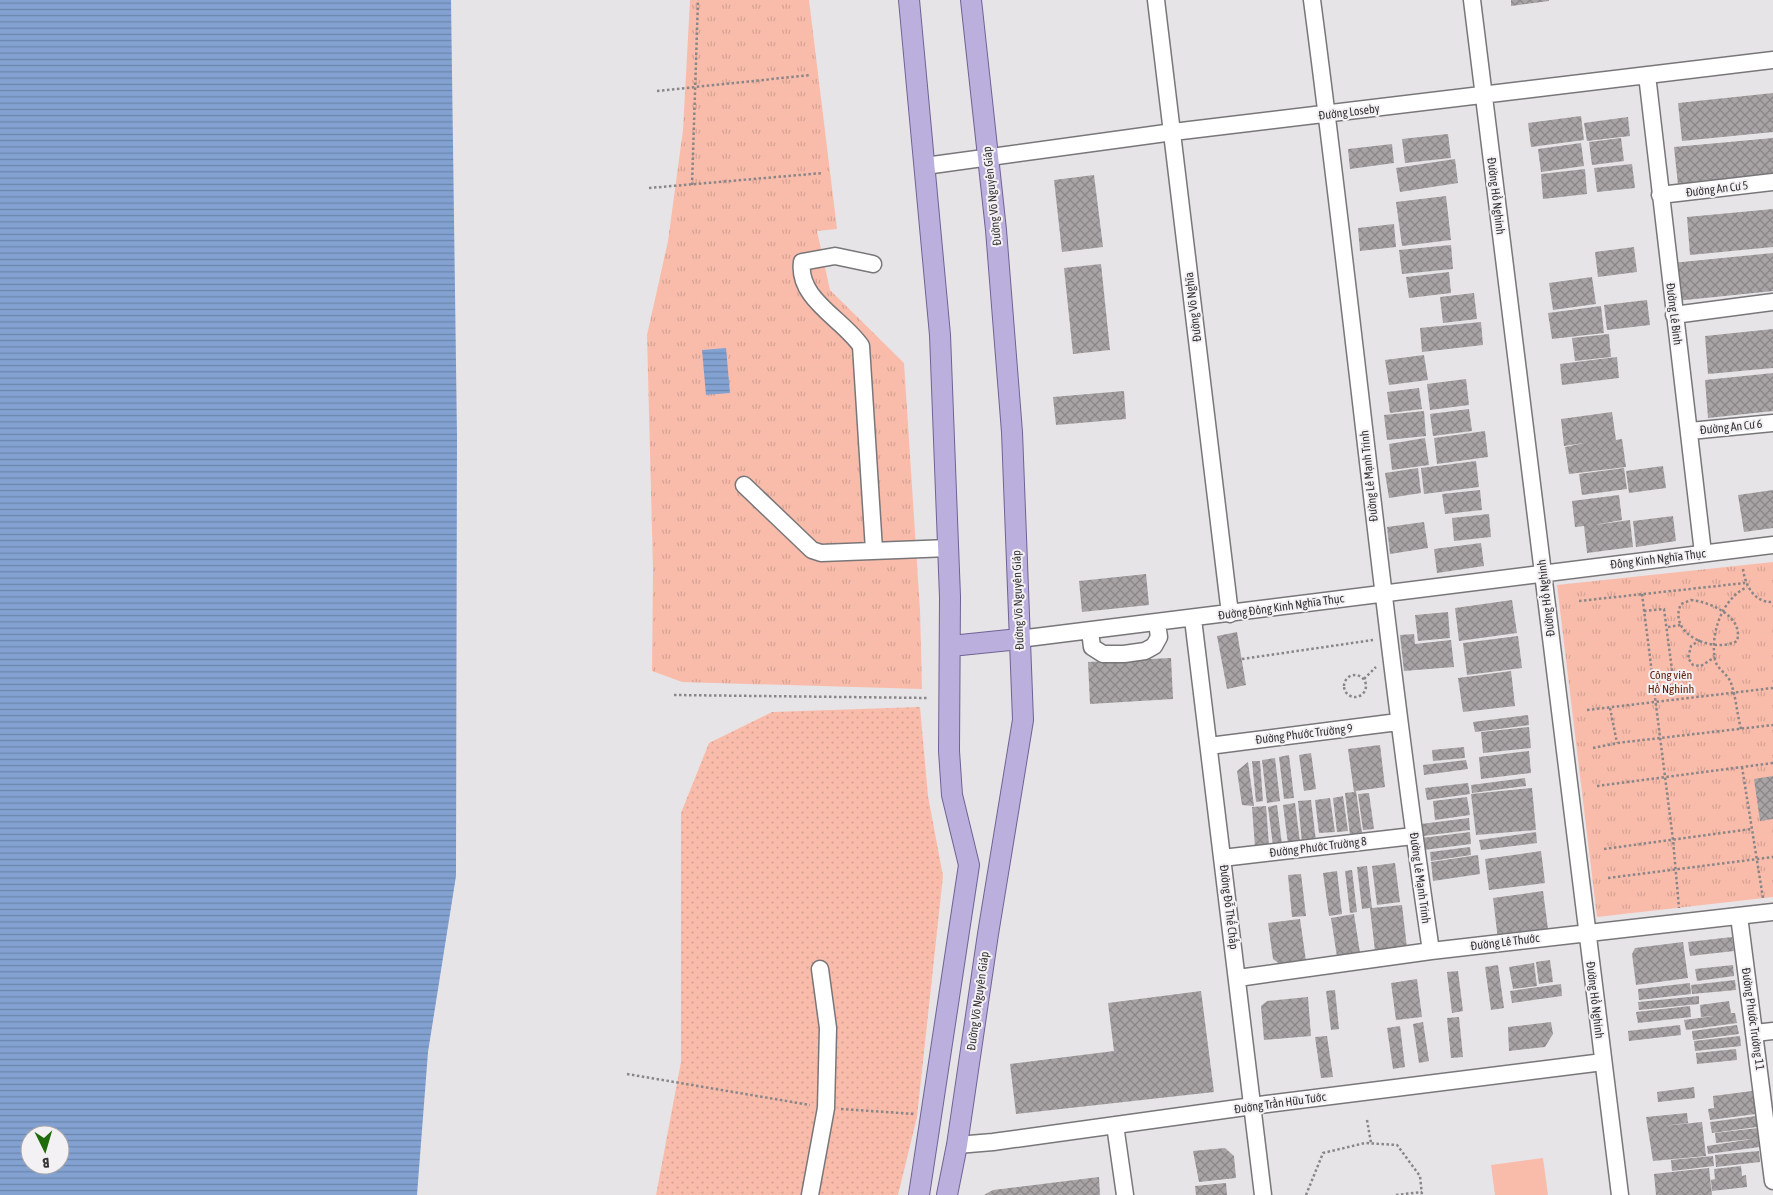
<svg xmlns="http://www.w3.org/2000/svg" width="1773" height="1195" font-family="'Asap Condensed',sans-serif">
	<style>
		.grass { fill: url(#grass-dots) }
		.park { fill: url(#park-tufts) }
		.garden { fill: #f9bcab }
		.water { fill: url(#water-rules); fill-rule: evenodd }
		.building { fill: url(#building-cross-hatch) }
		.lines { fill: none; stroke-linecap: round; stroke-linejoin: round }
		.minor-casing { stroke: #797679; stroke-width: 19 }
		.major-casing { stroke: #6f6294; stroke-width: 22 }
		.path { stroke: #898688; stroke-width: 2.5; stroke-dasharray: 2.5 2.5; stroke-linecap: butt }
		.minor { stroke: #fff; stroke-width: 16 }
		.major { stroke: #bbb0dd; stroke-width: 20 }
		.labels { text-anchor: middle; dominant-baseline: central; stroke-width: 4; stroke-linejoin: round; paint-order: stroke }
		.street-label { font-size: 12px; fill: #363435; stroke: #f4f1f4 }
		.park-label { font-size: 12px; fill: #641b03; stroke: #f4f1f4 }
	</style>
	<defs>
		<pattern id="grass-dots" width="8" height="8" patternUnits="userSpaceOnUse" patternTransform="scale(1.25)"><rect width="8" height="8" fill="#f9bcab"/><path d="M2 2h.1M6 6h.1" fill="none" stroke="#d6a294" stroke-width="1.8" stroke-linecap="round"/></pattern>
		<pattern id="park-tufts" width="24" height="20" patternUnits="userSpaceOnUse" patternTransform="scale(1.25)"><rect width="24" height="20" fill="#f9bcab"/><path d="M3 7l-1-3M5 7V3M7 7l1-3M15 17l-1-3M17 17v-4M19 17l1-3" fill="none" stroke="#d6a294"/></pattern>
		<pattern id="water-rules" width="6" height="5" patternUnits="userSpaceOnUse" patternTransform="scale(1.25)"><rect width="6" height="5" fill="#83a2d2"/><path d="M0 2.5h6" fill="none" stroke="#6c85ab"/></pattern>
		<pattern id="building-cross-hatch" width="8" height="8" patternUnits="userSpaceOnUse" patternTransform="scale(1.25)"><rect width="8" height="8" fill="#a8a4a5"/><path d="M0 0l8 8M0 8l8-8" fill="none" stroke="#8a8687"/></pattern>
	</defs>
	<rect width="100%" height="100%" fill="#e7e4e7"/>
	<path class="grass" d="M920 707 928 796 943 876 917 1117 898 1195H656L681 1062V813L709 743 772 712Z"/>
	<path class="park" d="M690 0H809L837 229 817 231 830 290 904 363 920 610 922 689 682 682 652 671 653 569 647 335 668 241 683 130Z
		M1773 562V897L1597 917 1557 585Z"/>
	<path class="garden" d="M1543 1158 1548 1195H1495L1491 1165Z"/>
	<path class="water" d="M0 0H451L457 436 456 876 428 1052 417 1195H0ZM30 1135H60V1165H30Z
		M726 348 730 393 706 395 702 350Z"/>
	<path class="building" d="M1511 0H1549V1L1511 6Z
		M1773 93V132L1682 141 1678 103Z
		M1581 116 1584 140 1531 147 1528 123Z
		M1628 117 1630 136 1587 141 1584 123Z
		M1448 134 1451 158 1405 163 1402 139Z
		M1621 138 1624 161 1592 165 1589 142Z
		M1773 138V176L1678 185 1674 147Z
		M1581 143 1584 166 1541 172 1538 149Z
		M1392 144 1394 163 1350 169 1348 149Z
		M1455 159 1458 183 1400 192 1396 168Z
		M1632 164 1635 188 1597 192 1594 168Z
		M1585 169 1587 194 1543 199 1541 174Z
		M1094 175 1103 247 1062 252 1054 180Z
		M1446 196 1451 240 1402 246 1396 202Z
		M1773 209V247L1690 255 1687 217Z
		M1394 224 1396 247 1360 251 1358 228Z
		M1451 245 1453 269 1402 274 1399 250Z
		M1634 247 1637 272 1598 277 1595 252Z
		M1773 253V291L1676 301 1672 263Z
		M1101 264 1110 350 1073 354 1064 268Z
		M1449 272 1451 293 1409 298 1406 277Z
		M1592 277 1596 304 1553 310 1549 283Z
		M1474 293 1477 319 1443 323 1440 297Z
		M1647 300 1650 325 1607 330 1604 305Z
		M1601 306 1604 333 1552 339 1548 313Z
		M1481 322 1483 345 1422 352 1420 328Z
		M1773 329V368L1708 374 1705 336Z
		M1609 334 1611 357 1575 361 1572 338Z
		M1424 355 1428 380 1389 385 1385 360Z
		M1617 357 1619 378 1562 385 1560 364Z
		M1773 373V411L1708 418 1705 380Z
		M1466 379 1469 405 1430 410 1427 384Z
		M1419 388 1422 409 1390 413 1387 392Z
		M1124 391 1126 419 1056 425 1053 397Z
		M1469 409 1472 431 1433 436 1430 414Z
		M1424 411 1426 436 1387 440 1384 415Z
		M1612 412 1616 440 1622 439 1626 467 1569 474 1565 447 1584 443 1564 446 1561 419Z
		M1485 431 1488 457 1437 464 1434 438Z
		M1425 438 1429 465 1392 470 1389 444Z
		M1476 461 1479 487 1424 494 1421 468Z
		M1663 466 1666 488 1629 493 1626 471Z
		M1418 468 1421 493 1389 498 1385 473Z
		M1624 468 1627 489 1582 495 1579 474Z
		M1480 490 1482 510 1445 514 1442 494Z
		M1773 490V528L1744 532 1738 495Z
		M1619 495 1622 520 1594 525 1630 520 1633 547 1587 553 1584 526 1575 527 1572 501Z
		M1489 514 1491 537 1454 541 1452 518Z
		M1673 516 1676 541 1636 547 1633 521Z
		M1424 522 1428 548 1390 554 1387 527Z
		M1481 543 1484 566 1437 573 1434 549Z
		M1146 574 1149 605 1082 612 1079 581Z
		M1512 600 1517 633 1459 641 1455 608Z
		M1448 612 1450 638 1418 641 1415 615Z
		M1237 632 1246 685 1227 689 1217 636Z
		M1414 634 1415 644 1451 640 1454 667 1404 671 1400 635Z
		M1518 636 1522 668 1467 675 1463 643Z
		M1171 658 1173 699 1090 704 1088 662Z
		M1511 671 1515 706 1463 712 1458 678Z
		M1528 715 1529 725 1475 732 1473 722Z
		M1529 727 1531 748 1483 753 1481 732Z
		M1380 745 1385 787 1356 791 1362 833 1350 835 1345 793 1354 792 1348 749Z
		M1464 747 1465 758 1433 761 1432 750Z
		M1529 751 1531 773 1481 779 1479 757Z
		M1311 753 1316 789 1304 791 1299 755Z
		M1289 755 1294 798 1284 799 1279 757Z
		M1275 758 1280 801 1267 803 1262 760Z
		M1466 760 1468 769 1424 775 1423 765Z
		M1252 761H1260L1263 801 1256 802Z
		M1248 762 1254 806 1242 805 1237 771Z
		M1773 776V819L1760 821 1754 779Z
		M1525 778 1526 786 1472 793 1471 785Z
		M1468 783 1470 794 1427 800 1425 788Z
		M1532 788 1536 830 1476 835 1471 794Z
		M1369 793 1374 829 1363 830 1358 794Z
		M1343 796 1348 831 1337 832 1333 798Z
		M1467 797 1470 815 1435 820 1433 801Z
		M1330 798 1335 832 1319 833 1315 800Z
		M1311 800 1316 841 1302 843 1298 801Z
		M1295 803 1300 842 1288 844 1283 805Z
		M1277 805 1282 845 1273 846 1268 807Z
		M1266 806 1269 846 1255 847 1252 807Z
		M1469 818 1470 830 1423 836 1421 824Z
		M1470 832 1471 844 1424 850 1422 838Z
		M1536 832 1537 843 1481 850 1479 840Z
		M1470 847 1471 855 1431 861 1430 852Z
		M1541 851 1545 883 1489 890 1485 859Z
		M1478 855 1480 874 1433 881 1431 862Z
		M1395 863 1400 902 1377 905 1372 866Z
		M1367 866 1372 908 1402 905 1407 948 1375 951 1370 908 1362 909 1357 867Z
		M1352 870 1357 912 1350 913 1345 871Z
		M1337 871 1342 914 1329 916 1323 873Z
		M1301 874 1306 916 1292 917 1288 875Z
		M1543 891 1548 929 1534 935 1498 940 1493 898Z
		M1354 914 1360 953 1337 957 1331 918Z
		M1300 919 1306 961 1281 965 1273 959 1268 923Z
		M1732 937 1734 951 1690 956 1688 942Z
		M1683 942 1688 978 1636 985 1632 954 1635 948Z
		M1550 960 1553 982 1539 984 1536 962Z
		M1534 963 1537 986 1513 989 1509 967Z
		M1498 965 1504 1008 1491 1010 1485 967Z
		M1733 965 1734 976 1697 981 1695 969Z
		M1458 971 1463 1011 1452 1013 1447 972Z
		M1417 979 1422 1017 1396 1020 1391 983Z
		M1735 980 1736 990 1692 994 1691 985Z
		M1690 983 1691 994 1639 1000 1638 989Z
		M1561 984 1562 996 1512 1003 1510 991Z
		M1335 990 1339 1029 1331 1030 1326 991Z
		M1201 991 1214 1092 1016 1114 1010 1064 1114 1051 1108 1003Z
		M1699 996V1004L1639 1010 1638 1002Z
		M1308 997 1311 1036 1264 1040 1261 1006 1267 1001Z
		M1729 1001 1731 1013H1735L1737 1023 1686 1030 1684 1020 1714 1016 1701 1017 1700 1005Z
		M1690 1006 1691 1017 1638 1023 1636 1012Z
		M1459 1017 1463 1057 1451 1058 1447 1018Z
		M1423 1022 1429 1061 1419 1063 1413 1024Z
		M1551 1022 1553 1034 1545 1047 1509 1051 1508 1027Z
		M1680 1025 1681 1035 1629 1041 1628 1031Z
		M1737 1025 1739 1034 1693 1040 1692 1031Z
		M1400 1026 1405 1067 1393 1069 1387 1028Z
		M1327 1036 1333 1077 1321 1078 1315 1037Z
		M1740 1036 1741 1046 1695 1051 1694 1041Z
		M1736 1049 1737 1060 1697 1064 1696 1053Z
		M1694 1087 1695 1098 1658 1102 1657 1092Z
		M1752 1091 1756 1114 1710 1120 1708 1109 1714 1108 1713 1096Z
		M1687 1113 1688 1123 1662 1126 1702 1122 1706 1156 1653 1161 1646 1117Z
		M1756 1116 1757 1127 1712 1133 1710 1122Z
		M1758 1128 1760 1138 1716 1143 1715 1133Z
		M1759 1138 1760 1147 1708 1154 1707 1146Z
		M1225 1148 1234 1156 1236 1178 1199 1182 1193 1151Z
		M1759 1151 1760 1162 1716 1167 1715 1155Z
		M1713 1156 1714 1166 1672 1171 1671 1160Z
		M1741 1166 1742 1176 1746 1175 1747 1187 1712 1191 1711 1180 1715 1179 1714 1169Z
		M1709 1168 1712 1195H1656L1654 1174Z
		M1099 1177 1100 1195H984L993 1190Z
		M1226 1183 1227 1195H1196L1195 1186Z"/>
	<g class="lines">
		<g class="minor-casing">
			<path id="minor" d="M1156 0 1230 614
				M1312 0C1354 317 1384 635 1431 951
				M1472 0 1620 1195
				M1647 75 1703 553
				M925 166 1173 132 1773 60
				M1660 195 1773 182
				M873 264 835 256 802 262C797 299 843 319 861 346L874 550
				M1674 315 1773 302
				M1690 431 1773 423
				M744 485 812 550 821 553 949 548
				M1193 619 1263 1195
				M1090 631 1092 647 1103 654H1124L1145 651 1154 646 1159 637 1157 623
				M1019 639 1773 545
				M1209 746 1398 722
				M1222 858 1413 836
				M1739 916 1773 1181
				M1238 978 1431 951 1773 912
				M1755 1033 1773 1031
				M1115 1125 1125 1195
				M957 1145 993 1142 1267 1104 1603 1062
				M810 1195 826 1108 828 1028 820 969"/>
		</g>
		<g class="major-casing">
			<path id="major" d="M909 0 940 335 950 597 949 751 952 795 969 865 919 1195
				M951 646 1019 639
				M947 1195 957 1145 988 934 1023 720 1012 432 996 230 971 0"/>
		</g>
		<path class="path" d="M657 91 811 75
			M692 185 698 0
			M649 188 823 173
			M1743 569C1745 585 1754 603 1773 602
			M1642 594 1673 840 1679 908
			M1691 600C1711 602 1744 617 1737 641 1713 654 1667 634 1681 604Z
			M1579 601 1745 583
			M1644 611 1664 609 1674 685 1652 687
			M1668 627 1681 625
			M1700 640 1691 646 1688 658 1693 665 1701 666 1715 657
			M1242 659 1373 640
			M1344 686a11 11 0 1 1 22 0a11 11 0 1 1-22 0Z
			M1364 679 1376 667
			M674 695 929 698
			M1610 708 1617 743
			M1587 710 1773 688
			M1741 729C1737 714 1736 697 1731 683 1728 674 1717 669 1715 660 1710 633 1722 599 1747 587
			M1593 748 1617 743 1773 725
			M1742 767 1763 898
			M1597 786 1773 763
			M1604 849 1751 829
			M1608 878 1773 857
			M627 1074 810 1105
			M841 1109 915 1114
			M1367 1120 1371 1143
			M1306 1195 1323 1153 1365 1143 1397 1145 1420 1176 1422 1195
			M1396 1195 1422 1192"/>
		<use href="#minor" class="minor"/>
		<use href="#major" class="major"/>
	</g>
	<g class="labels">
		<g class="street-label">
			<text transform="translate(1349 112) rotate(-7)">Đường Loseby</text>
			<text transform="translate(1717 189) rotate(-7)">Đường An Cư 5</text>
			<text transform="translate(992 196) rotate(-96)">Đường Võ Nguyên Giáp</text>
			<text transform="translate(1496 196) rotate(83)">Đường Hồ Nghinh</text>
			<text transform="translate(1193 307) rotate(-97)">Đường Võ Nghĩa</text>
			<text transform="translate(1674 314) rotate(83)">Đường Lê Binh</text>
			<text transform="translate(1731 427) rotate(-6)">Đường An Cư 6</text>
			<text transform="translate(1369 476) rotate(-96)">Đường Lê Mạnh Trinh</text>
			<text transform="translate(1658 559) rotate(-7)">Đông Kinh Nghĩa Thục</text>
			<text transform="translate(1546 598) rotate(-97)">Đường Hồ Nghinh</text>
			<text transform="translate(1018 600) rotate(-92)">Đường Võ Nguyên Giáp</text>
			<text transform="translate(1281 607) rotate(-8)">Đường Đông Kinh Nghĩa Thục</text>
			<text transform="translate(1304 734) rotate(-7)">Đường Phước Trường 9</text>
			<text transform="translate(1318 847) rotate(-7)">Đường Phước Trường 8</text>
			<text transform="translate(1420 878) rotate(82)">Đường Lê Mạnh Trinh</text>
			<text transform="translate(1229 907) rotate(83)">Đường Đỗ Thế Chấp</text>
			<text transform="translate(1505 942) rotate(-7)">Đường Lê Thước</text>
			<text transform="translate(1595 1000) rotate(83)">Đường Hồ Nghinh</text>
			<text transform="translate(978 1001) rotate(-82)">Đường Võ Nguyên Giáp</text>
			<text transform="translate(1753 1019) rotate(82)">Đường Phước Trường 11</text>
			<text transform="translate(1280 1103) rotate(-8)">Đường Trần Hữu Tước</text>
		</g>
		<g class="park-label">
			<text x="1671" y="675">Công viên<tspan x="1671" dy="14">Hồ Nghinh</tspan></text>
		</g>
	</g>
	<g transform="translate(45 1150) rotate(175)"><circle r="24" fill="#f4f1f4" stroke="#a8a5a8"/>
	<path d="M0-4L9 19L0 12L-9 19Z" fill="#206b0b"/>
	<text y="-8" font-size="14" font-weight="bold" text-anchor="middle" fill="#363435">B</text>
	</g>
</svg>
